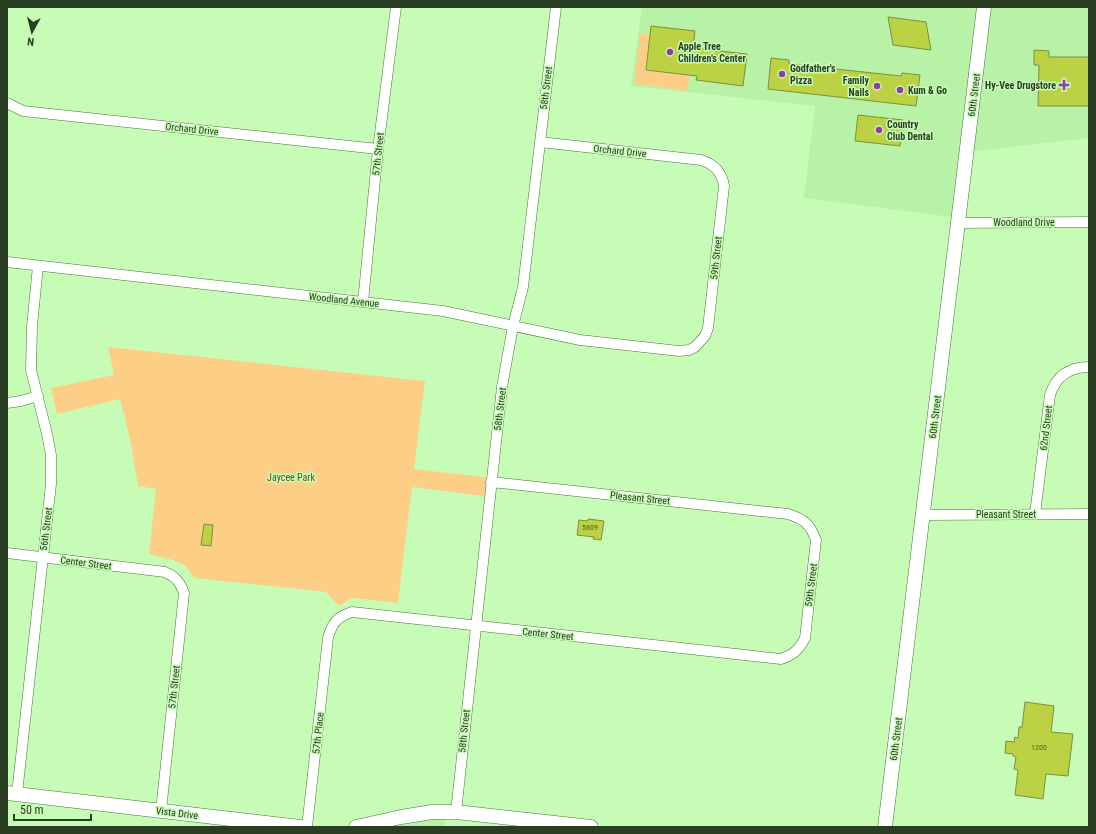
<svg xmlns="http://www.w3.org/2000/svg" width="1096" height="834" font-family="'Roboto Condensed',sans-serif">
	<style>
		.built { fill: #b8f2a7 }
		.green { fill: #fdcf86 }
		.building { fill: #bad244; stroke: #7f8e3e }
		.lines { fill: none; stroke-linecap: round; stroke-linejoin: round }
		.street-casing { stroke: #467637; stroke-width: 11 }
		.secondary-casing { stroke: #467637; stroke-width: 15 }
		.street { stroke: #fff; stroke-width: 10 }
		.secondary { stroke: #fff; stroke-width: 14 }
		.poi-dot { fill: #923ca9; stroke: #c7fcb6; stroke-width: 1.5 }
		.labels { text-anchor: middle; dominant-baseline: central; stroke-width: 3; stroke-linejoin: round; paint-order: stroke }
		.number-label { font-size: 8px; fill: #4d632a }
		.poi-label { font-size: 10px; font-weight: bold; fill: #293e22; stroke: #c7fcb6; text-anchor: start }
		.street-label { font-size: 10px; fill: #293e22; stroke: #c7fcb6 }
		.park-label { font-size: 10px; fill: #694c18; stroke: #c7fcb6 }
	</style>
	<rect width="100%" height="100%" fill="#c7fcb6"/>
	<path class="built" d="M642 7H1089V138L967 152 959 218 804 198 815 106 631 86Z
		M446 812 444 827H376Z"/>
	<path class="green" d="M640 33 650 35 646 70 689 75 688 91 634 84Z
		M108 347 425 381 414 469 492 478 490 497 412 487 398 603 352 598 339 606 326 592 194 578 186 566 173 560 149 554 156 489 138 486 131 444 120 399 57 414 51 388 114 375Z"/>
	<path class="building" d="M888 17 926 22 931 50 893 45Z
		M651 26 695 31 693 48 747 54 743 86 696 80 697 76 646 70Z
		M1034 50 1049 51V57H1089V106H1038L1039 65H1034Z
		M771 58 789 60V64L901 76 902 73 920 75 916 106 768 89Z
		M858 115 903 120 900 146 855 141Z
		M588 519 604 521 601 540 593 539 594 537 577 535 579 520 588 521Z
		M204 524 213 525 211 546 201 545Z
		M1025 702 1054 706 1051 732 1073 734 1068 776 1046 774 1043 799 1015 795 1018 770 1014 769 1016 757 1013 756V754L1005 753 1006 741 1014 742 1015 737 1018 738 1019 727H1022Z"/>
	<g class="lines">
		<g class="street-casing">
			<path id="street" d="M7 103 23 111 378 149
				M958 223 1089 222
				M7 262 443 311 580 340 679 351 689 350 695 347 705 336 708 328 724 186C722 172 714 164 701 160L540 142
				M363 302 378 149 396 7
				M7 403 21 401 38 396
				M1035 514 1050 395C1056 376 1069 367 1089 367
				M923 515 1089 514
				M7 553 165 572C176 577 180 582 184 593L161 811
				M17 794 51 484V455L47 434 31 370 32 326 38 266
				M456 812 502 387 513 326 523 287 556 7
				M307 827 328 638C332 623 337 617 352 612L781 659C793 655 799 650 805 638L816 540C810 524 804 519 788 514L491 482"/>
		</g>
		<g class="secondary-casing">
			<path id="secondary" d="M7 793 300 827
				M356 827 401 817 432 812H456L591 827
				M885 827 984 7"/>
		</g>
		<use href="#street" class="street"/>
		<use href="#secondary" class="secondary"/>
	</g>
	<g class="poi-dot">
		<circle cx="670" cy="52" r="4"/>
		<circle cx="782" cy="74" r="4"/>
		<path d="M1062 79h4v4h4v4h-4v4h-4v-4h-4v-4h4z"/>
		<circle cx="877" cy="86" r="4"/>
		<circle cx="900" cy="90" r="4"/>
		<circle cx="879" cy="130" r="4"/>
	</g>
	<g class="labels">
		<g class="number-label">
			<text x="590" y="527">5809</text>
			<text x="1039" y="747">1200</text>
		</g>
		<g class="poi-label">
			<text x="678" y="46">Apple Tree<tspan x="678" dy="12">Children's Center</tspan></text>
			<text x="790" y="68">Godfather's<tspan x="790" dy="12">Pizza</tspan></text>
			<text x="869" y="80" text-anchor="end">Family<tspan x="869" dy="12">Nails</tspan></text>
			<text x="1056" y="85" text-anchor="end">Hy-Vee Drugstore</text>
			<text x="908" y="90">Kum &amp; Go</text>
			<text x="887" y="124">Country<tspan x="887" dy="12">Club Dental</tspan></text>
		</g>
		<g class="street-label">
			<text transform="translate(546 88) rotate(-83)">58th Street</text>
			<text transform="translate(974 95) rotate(-83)">60th Street</text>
			<text transform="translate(192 129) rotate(6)">Orchard Drive</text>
			<text transform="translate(620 151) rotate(6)">Orchard Drive</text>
			<text transform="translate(378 154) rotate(-84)">57th Street</text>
			<text x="1024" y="222">Woodland Drive</text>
			<text transform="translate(716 258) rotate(-84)">59th Street</text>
			<text transform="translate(344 300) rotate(6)">Woodland Avenue</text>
			<text transform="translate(500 409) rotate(-83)">58th Street</text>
			<text transform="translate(935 417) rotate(-83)">60th Street</text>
			<text transform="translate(1046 428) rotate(-83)">62nd Street</text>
			<text transform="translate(640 498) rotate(6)">Pleasant Street</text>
			<text x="1006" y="514">Pleasant Street</text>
			<text transform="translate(46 529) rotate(-83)">56th Street</text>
			<text transform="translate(86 563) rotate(7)">Center Street</text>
			<text transform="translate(811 585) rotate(-83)">59th Street</text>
			<text transform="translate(548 634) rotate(6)">Center Street</text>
			<text transform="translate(174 687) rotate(-84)">57th Street</text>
			<text transform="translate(464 731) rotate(-84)">58th Street</text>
			<text transform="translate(318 733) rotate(-84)">57th Place</text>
			<text transform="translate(896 739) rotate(-83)">60th Street</text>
			<text transform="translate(177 813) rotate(7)">Vista Drive</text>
		</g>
		<g class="park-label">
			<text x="291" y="477">Jaycee Park</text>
		</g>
	</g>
	<rect width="1096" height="834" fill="none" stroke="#293e22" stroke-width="16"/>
	<g transform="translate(32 32) rotate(187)" stroke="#c7fcb6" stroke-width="3" paint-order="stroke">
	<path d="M0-3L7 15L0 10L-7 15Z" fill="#293e22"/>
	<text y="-6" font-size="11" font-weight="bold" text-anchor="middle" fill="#293e22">N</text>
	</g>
	<path d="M14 814v6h77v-6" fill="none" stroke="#293e22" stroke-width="2"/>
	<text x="20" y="814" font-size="12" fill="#293e22" stroke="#c7fcb6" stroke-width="3" paint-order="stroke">50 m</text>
</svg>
